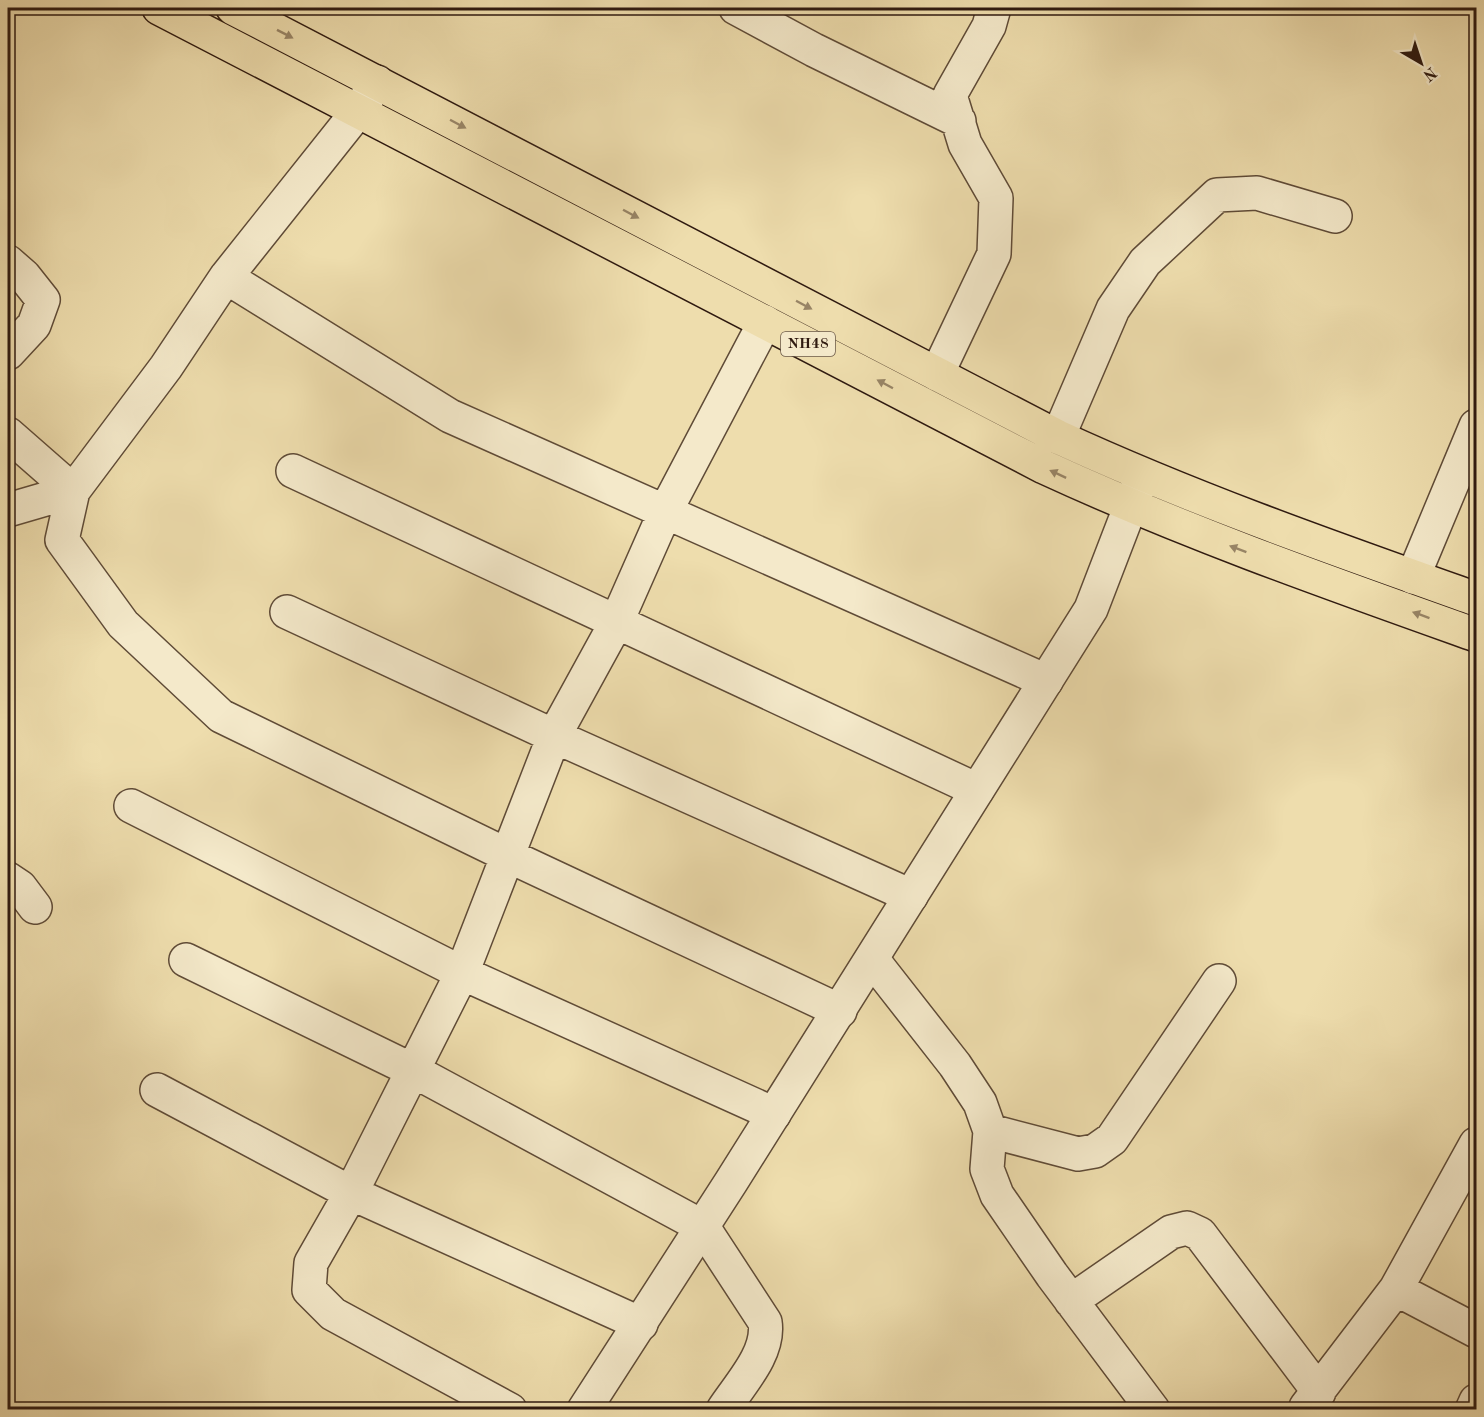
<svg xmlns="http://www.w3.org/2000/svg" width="1484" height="1417" font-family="'Old Standard TT',serif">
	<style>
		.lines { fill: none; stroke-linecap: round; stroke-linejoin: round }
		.minor-casing { stroke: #5f4b37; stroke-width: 36 }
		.tertiary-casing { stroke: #5f4b37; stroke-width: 36 }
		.trunk-casing { stroke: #2f1a10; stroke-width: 36 }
		.minor { stroke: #f4e9ca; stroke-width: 33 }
		.tertiary { stroke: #f4e9ca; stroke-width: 33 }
		.trunk { stroke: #eeddad; stroke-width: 33 }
		.oneway { fill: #988566 }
		.labels { text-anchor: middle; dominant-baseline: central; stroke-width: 4.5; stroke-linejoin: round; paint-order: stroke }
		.shield { fill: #f4e9ca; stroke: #6a5848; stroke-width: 1.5 }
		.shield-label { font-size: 15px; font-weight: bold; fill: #2f1a10 }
	</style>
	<rect width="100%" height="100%" fill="#eeddad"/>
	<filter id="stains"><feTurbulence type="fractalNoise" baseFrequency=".00333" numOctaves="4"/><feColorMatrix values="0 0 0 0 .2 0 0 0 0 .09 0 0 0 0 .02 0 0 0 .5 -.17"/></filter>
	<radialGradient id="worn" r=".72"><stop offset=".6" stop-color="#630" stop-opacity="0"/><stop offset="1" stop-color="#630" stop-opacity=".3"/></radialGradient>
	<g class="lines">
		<g class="minor-casing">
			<path id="minor" d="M736 8 814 50 959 121
				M377 82 359 110 226 277 166 367 73 491 62 540 123 624 221 716 509 856 840 1011
				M8 262 24 276 43 300 34 325 8 353
				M226 277 450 416 1046 681
				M937 374 994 254 996 198 965 144 950 95 989 26 994 8
				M8 434 73 491
				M1058 437 1113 309 1145 262 1217 195 1257 193 1335 216
				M293 471 977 790
				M8 510 73 491
				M1413 577 1476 426
				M287 612 554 736 911 896
				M131 806 462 973 774 1114
				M8 879 20 887 35 907
				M872 959 955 1065 980 1103 990 1131 987 1169 997 1195 1052 1275 1153 1410
				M186 960 412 1070 703 1227 765 1322C770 1353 740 1384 723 1410
				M157 1090 351 1193 641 1324
				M990 1131 1078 1154 1095 1151 1112 1139 1219 981
				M1476 1144 1396 1289 1476 1331
				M1071 1301 1171 1232 1187 1228 1200 1234 1319 1392
				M1306 1407 1396 1289
				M510 1410 333 1314 309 1290 311 1263 351 1193 462 973 554 736 616 623 665 512 765 322
				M1472 1410 1476 1401"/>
		</g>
		<g class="tertiary-casing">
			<path id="tertiary" d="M584 1410 731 1182 1091 609 1141 479"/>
		</g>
		<g class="trunk-casing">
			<path id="trunk" d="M159 8 1044 467C1185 532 1330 583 1476 635
				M233 8 1058 437C1195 500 1335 549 1476 599"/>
		</g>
		<use href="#minor" class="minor"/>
		<use href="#tertiary" class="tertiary"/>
		<use href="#trunk" class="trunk"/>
	</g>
	<defs><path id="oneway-solid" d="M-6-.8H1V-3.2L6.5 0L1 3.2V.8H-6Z" transform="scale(1.5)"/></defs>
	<g class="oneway">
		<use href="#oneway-solid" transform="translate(285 34) rotate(27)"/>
		<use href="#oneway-solid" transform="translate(458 124) rotate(28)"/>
		<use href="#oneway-solid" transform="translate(631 214) rotate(28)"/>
		<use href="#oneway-solid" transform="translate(804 305) rotate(28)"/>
		<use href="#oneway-solid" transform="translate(885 384) rotate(-152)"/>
		<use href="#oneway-solid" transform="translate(1058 474) rotate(-155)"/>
		<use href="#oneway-solid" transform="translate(1238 549) rotate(-159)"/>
		<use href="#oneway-solid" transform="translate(1421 615) rotate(-160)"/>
	</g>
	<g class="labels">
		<rect class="shield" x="781" y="332" width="54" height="24" rx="4.5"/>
		<g class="shield-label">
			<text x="808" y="344">NH48</text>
		</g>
	</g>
	<rect width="1484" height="1417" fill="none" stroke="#eeddad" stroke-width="30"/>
	<rect x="9" y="9" width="1466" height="1399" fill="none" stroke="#2f1a10" stroke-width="3"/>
	<rect x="15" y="15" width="1454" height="1387" fill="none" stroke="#2f1a10" stroke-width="1.5"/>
	<g transform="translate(1421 63) rotate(141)" stroke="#f4e9ca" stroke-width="4.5" paint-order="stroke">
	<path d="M0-4.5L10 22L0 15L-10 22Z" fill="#2f1a10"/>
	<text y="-9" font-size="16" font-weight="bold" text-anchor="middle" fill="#2f1a10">N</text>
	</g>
	<rect width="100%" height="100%" filter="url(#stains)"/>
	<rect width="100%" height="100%" fill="url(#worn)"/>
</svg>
